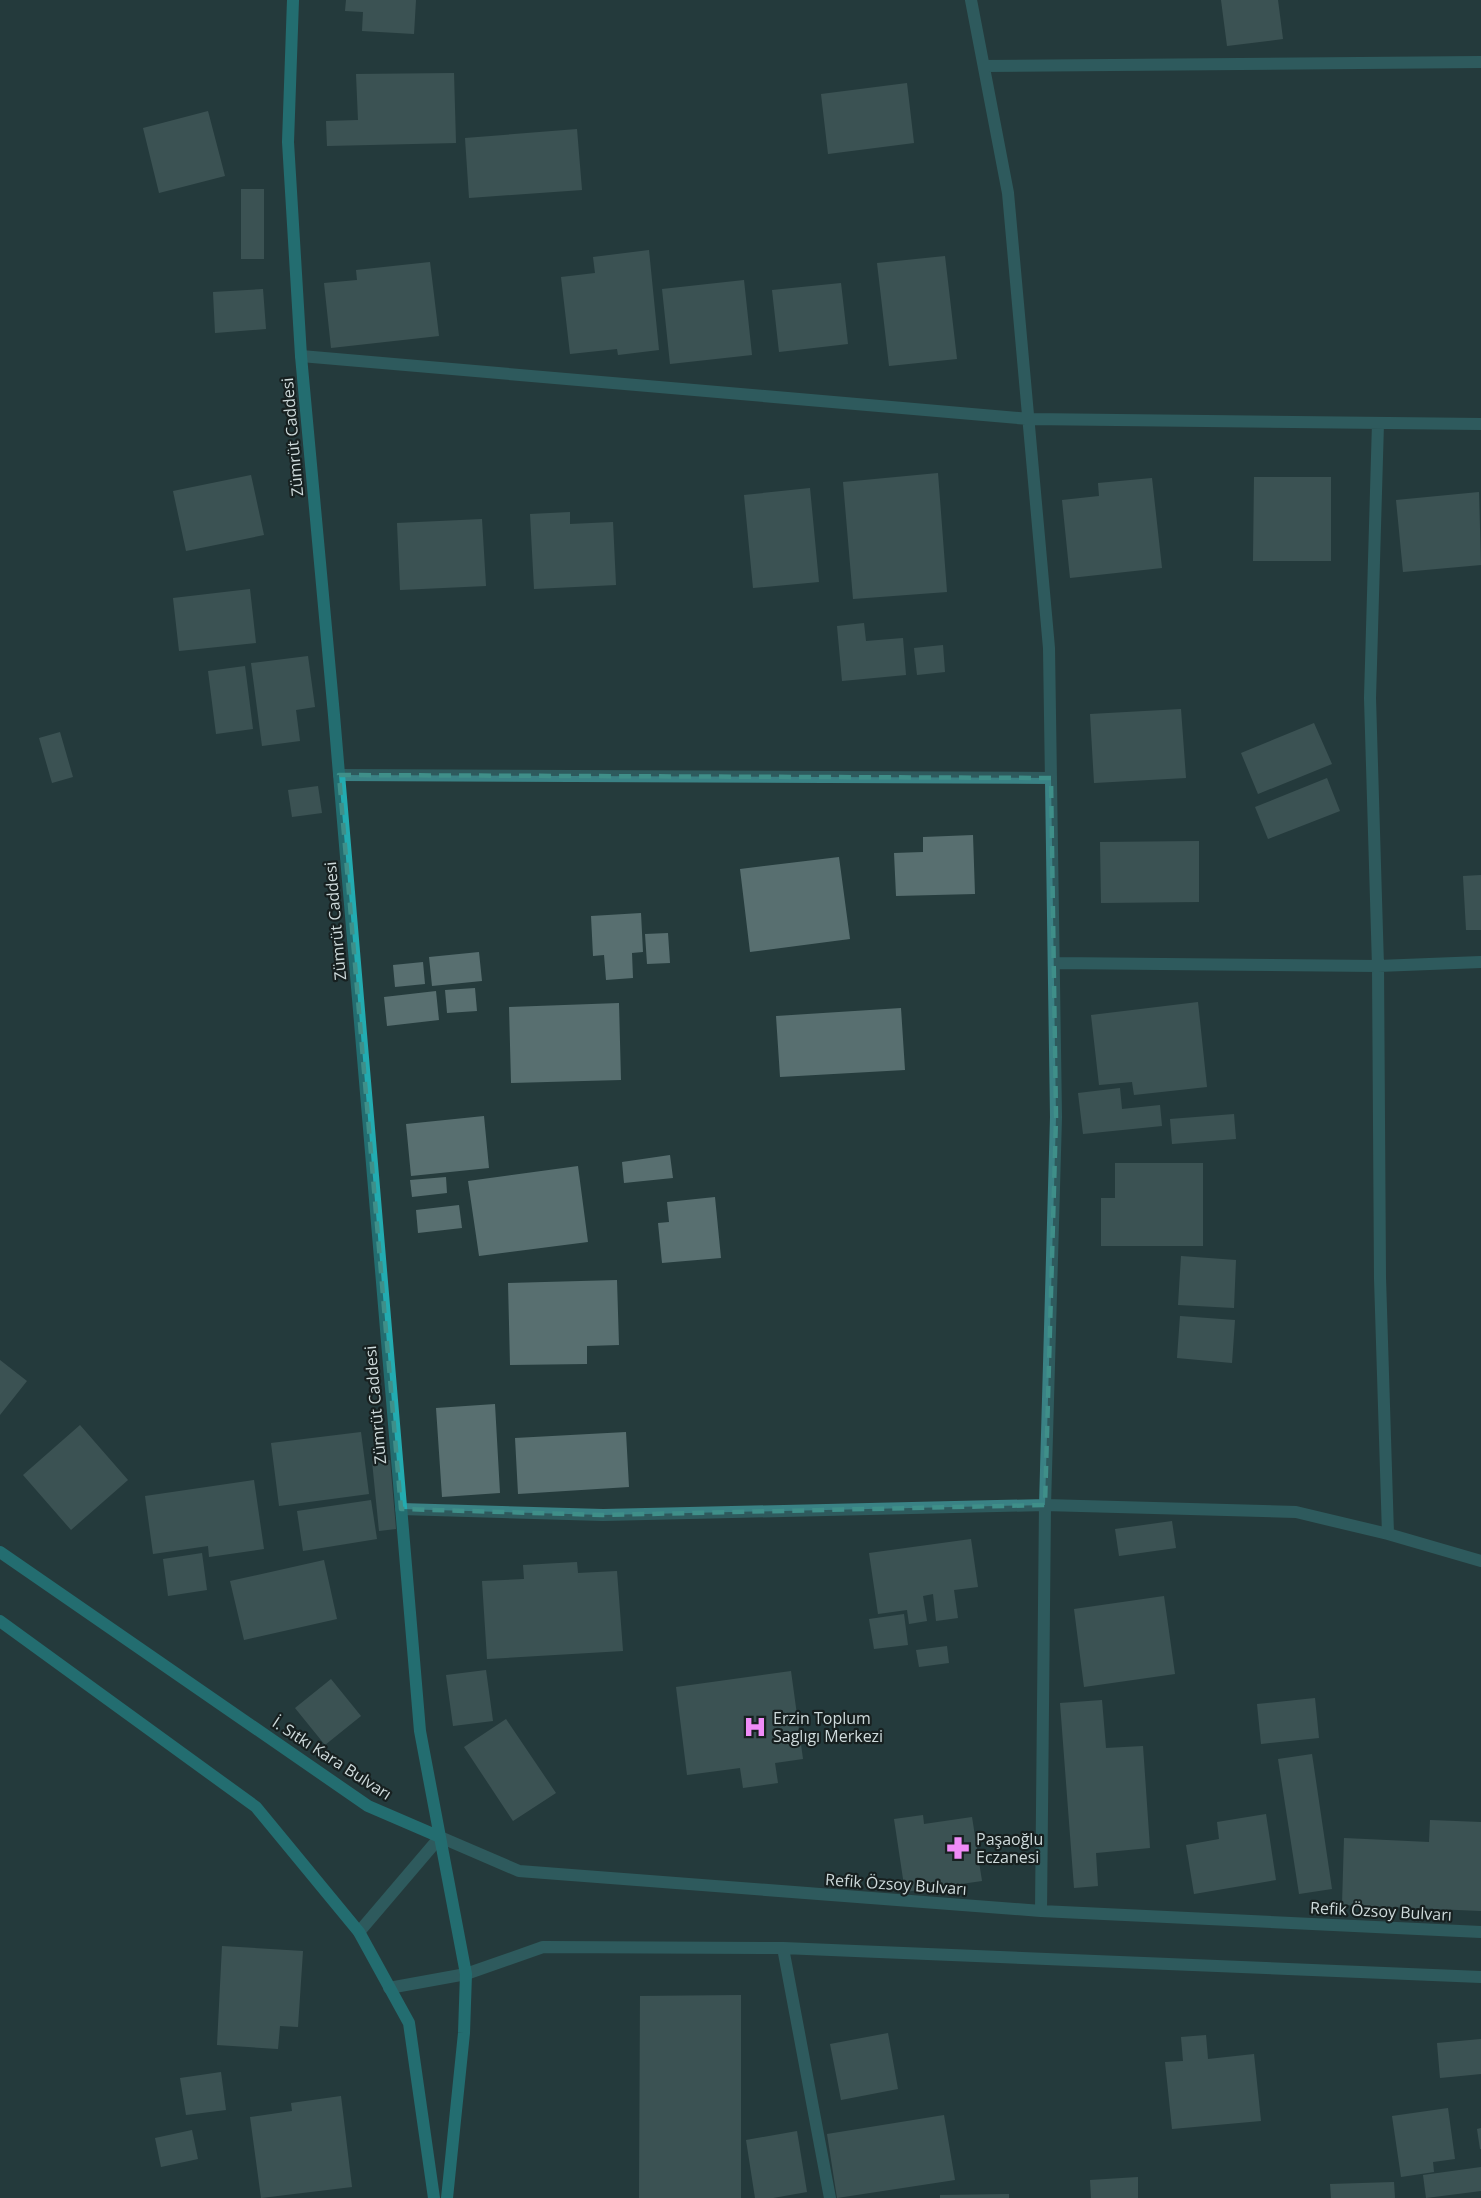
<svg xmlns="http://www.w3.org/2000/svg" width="1481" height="2198" font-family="'Open Sans',sans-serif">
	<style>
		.building { fill: #586f70 }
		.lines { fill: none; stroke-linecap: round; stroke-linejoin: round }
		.street { stroke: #3a8285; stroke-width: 12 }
		.secondary { stroke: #23abb0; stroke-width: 12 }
		.marked { fill: none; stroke: #3f8f89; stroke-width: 4.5; stroke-dasharray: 12 8; stroke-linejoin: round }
		.labels { text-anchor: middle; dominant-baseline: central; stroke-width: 4.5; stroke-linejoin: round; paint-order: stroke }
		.street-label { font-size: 16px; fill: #cedadb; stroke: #172020 }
		.poi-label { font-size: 16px; fill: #cedadb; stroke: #172020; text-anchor: start }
	</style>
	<rect width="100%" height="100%" fill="#253b3c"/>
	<path class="building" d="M346 0H416L414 34 362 31 363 12 345 11Z
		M1221 0H1278L1283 39 1227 46Z
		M454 73 456 143 327 146 326 121 358 120 356 74Z
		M907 83 914 143 828 154 821 94Z
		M208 111 225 176 159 193 143 128Z
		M577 129 582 190 469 198 465 138Z
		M241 189H264V259H241Z
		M649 250 659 350 618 355 617 349 570 354 561 277 595 273 593 257Z
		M945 256 957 359 889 366 877 263Z
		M430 262 439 336 331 348 324 283 357 280 356 270Z
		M744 280 752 355 670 364 662 289Z
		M841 283 848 344 779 352 772 290Z
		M263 289 266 329 215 333 213 292Z
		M938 473 947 592 853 599 843 482Z
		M251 475 264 535 186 551 173 491Z
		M1254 477H1331V561H1253Z
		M1152 478 1162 568 1070 578 1062 500 1099 496 1098 483Z
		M810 488 819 582 753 588 744 495Z
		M1479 492 1481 565 1403 572 1396 500Z
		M570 512V524L613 522 616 585 534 589 530 514Z
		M482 519 486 586 400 590 397 523Z
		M250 589 256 643 179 651 173 598Z
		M864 623 866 641 903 638 906 675 842 681 837 626Z
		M943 645 945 672 917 675 914 648Z
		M308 656 315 707 296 710 300 741 262 746 251 663Z
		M245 666 253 729 216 734 208 671Z
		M1181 709 1186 778 1094 783 1090 714Z
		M1314 723 1332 764 1258 794 1241 753Z
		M60 732 73 777 52 783 39 738Z
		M1327 778 1340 811 1268 839 1255 807Z
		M318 786 322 813 292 817 288 790Z
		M973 835 975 894 896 896 894 853 923 852V837Z
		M1199 841V902L1101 903 1100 842Z
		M839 857 850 939 750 952 740 869Z
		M1481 875V930H1466L1463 876Z
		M641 913 643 952 632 953 633 978 606 980 604 955 593 956 591 916Z
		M668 933 670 963 647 964 645 934Z
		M479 952 482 981 432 986 429 957Z
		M423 962 425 984 395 987 393 965Z
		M475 988 477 1011 447 1013 445 990Z
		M436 991 439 1020 387 1026 384 997Z
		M1198 1002 1207 1087 1134 1095 1132 1082 1099 1085 1091 1015Z
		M619 1003 621 1080 511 1083 509 1007Z
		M901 1008 905 1070 780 1077 776 1016Z
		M1120 1088 1122 1109 1160 1105 1162 1126 1083 1134 1078 1093Z
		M1234 1114 1236 1139 1172 1144 1170 1119Z
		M484 1116 489 1168 411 1176 406 1124Z
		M670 1155 673 1178 624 1183 622 1162Z
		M1115 1163H1203V1246H1101V1198H1115Z
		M578 1166 588 1242 479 1256 468 1181Z
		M446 1177 447 1193 412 1197 410 1180Z
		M715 1197 721 1258 662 1263 658 1223 669 1222 667 1202Z
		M459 1205 462 1228 418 1233 416 1210Z
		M1181 1256 1236 1260 1234 1308 1178 1305Z
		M617 1280 619 1345 587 1346V1364L510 1365 508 1283Z
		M1180 1316 1235 1320 1232 1363 1177 1358Z
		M0 1360 27 1381 0 1415Z
		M495 1404 500 1493 442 1497 436 1408Z
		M80 1425 128 1480 71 1530 23 1475Z
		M361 1432 369 1494 279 1506 271 1443Z
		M626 1432 629 1487 518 1494 515 1438Z
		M390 1460 396 1529 379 1531 372 1461Z
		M254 1480 264 1549 209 1557 208 1546 153 1554 145 1496Z
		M371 1500 377 1539 303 1551 297 1511Z
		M1172 1521 1176 1548 1119 1556 1115 1529Z
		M971 1539 978 1587 954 1590 958 1618 936 1621 933 1594 923 1596 927 1621 909 1624 907 1610 878 1614 869 1553Z
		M202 1553 207 1590 168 1596 163 1559Z
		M324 1560 337 1619 244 1640 230 1581Z
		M577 1562 578 1573 617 1571 623 1651 487 1659 482 1581 524 1579 523 1565Z
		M1164 1596 1175 1674 1084 1687 1074 1609Z
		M904 1614 908 1645 874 1649 869 1619Z
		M947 1646 949 1663 919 1667 916 1650Z
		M486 1670 493 1721 453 1726 446 1675Z
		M791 1671 803 1759 775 1763 778 1783 743 1788 740 1768 687 1775 676 1687Z
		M331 1679 361 1716 325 1745 295 1708Z
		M1315 1698 1319 1738 1261 1744 1257 1704Z
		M1102 1700 1106 1748 1143 1746 1150 1848 1096 1853 1098 1886 1074 1888 1060 1703Z
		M506 1719 556 1793 513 1821 464 1747Z
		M1312 1754 1332 1889 1299 1894 1278 1759Z
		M1266 1814 1276 1880 1194 1894 1186 1845 1219 1839 1217 1822Z
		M923 1815 924 1824 972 1817 982 1881 905 1892 894 1819Z
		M1430 1820 1481 1822V1911L1342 1905 1344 1838 1429 1842Z
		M222 1946 303 1951 298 2027 280 2026 278 2049 217 2045Z
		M741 1995V2198H639L640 1996Z
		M888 2033 898 2089 841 2100 830 2044Z
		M1206 2035 1208 2059 1254 2054 1261 2121 1172 2129 1165 2062 1183 2061 1181 2037Z
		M1481 2039V2074L1440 2078 1437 2043Z
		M221 2072 226 2110 186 2115 180 2078Z
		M341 2096 352 2187 261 2198 250 2117 292 2111 291 2103Z
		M1448 2108 1455 2159 1433 2162 1434 2172 1401 2177 1392 2116Z
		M944 2115 955 2180 837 2198 827 2134Z
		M1481 2128V2149H1480L1477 2129Z
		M192 2130 198 2159 161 2167 155 2138Z
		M797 2131 807 2192 773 2198H755L746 2140Z
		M1481 2167V2191L1426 2198 1423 2175Z
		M1138 2177V2198H1091L1090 2180Z
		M1394 2182 1395 2198H1331L1330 2184Z
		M1009 2194V2198H940V2195Z"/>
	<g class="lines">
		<path class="street" d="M971 0 1008 193 1049 648 1056 1117 1045 1505 1041 1911
			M984 66 1481 62
			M301 356 1029 419 1481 424
			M1378 423 1370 698 1378 966 1380 1278 1388 1534
			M339 775 1051 778
			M1054 963 1378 966 1481 962
			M401 1509 603 1515 1045 1505 1296 1512 1388 1534 1481 1561
			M359 1932 440 1837 519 1871 1041 1911 1481 1932
			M783 1948 830 2198
			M389 1988 466 1974 543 1947 783 1948 1481 1977"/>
		<path class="secondary" d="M293 0 288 142 301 356 334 715 420 1731 440 1837
			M0 1552 368 1806 440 1837 466 1974 464 2033 447 2198
			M0 1621 256 1807 359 1932 409 2023 434 2198"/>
	</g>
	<path d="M0 0H1481V2198H0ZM339 775 1051 778 1056 1117 1045 1505 603 1515 401 1509Z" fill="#253b3c" fill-opacity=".55" fill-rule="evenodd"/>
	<path class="marked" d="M339 775 1051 778 1056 1117 1045 1505 603 1515 401 1509Z"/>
	<defs>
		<g id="hospital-bare" transform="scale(1.8)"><path d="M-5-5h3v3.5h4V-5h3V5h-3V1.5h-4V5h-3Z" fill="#ef8bf7" stroke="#172020" stroke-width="2.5" paint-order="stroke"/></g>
		<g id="pharmacy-bare" transform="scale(1.8)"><path d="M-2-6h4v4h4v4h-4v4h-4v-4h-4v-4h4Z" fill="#ef8bf7" stroke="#172020" stroke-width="2.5" paint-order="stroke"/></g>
	</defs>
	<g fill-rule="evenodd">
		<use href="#hospital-bare" x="755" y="1727"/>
		<use href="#pharmacy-bare" x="958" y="1848"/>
	</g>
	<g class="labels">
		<g class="street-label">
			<text transform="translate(292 437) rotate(-95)">Zümrüt Caddesi</text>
			<text transform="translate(335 921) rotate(-95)">Zümrüt Caddesi</text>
			<text transform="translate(375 1405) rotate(-95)">Zümrüt Caddesi</text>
			<text transform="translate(332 1758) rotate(33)">İ. Sıtkı Kara Bulvarı</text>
			<text transform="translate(896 1884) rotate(4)">Refik Özsoy Bulvarı</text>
			<text transform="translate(1381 1911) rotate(3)">Refik Özsoy Bulvarı</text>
		</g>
		<g class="poi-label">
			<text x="773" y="1718">Erzin Toplum<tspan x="773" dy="18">Saglıgı Merkezi</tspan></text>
			<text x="976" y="1839">Paşaoğlu<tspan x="976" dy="18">Eczanesi</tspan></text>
		</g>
	</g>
</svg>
